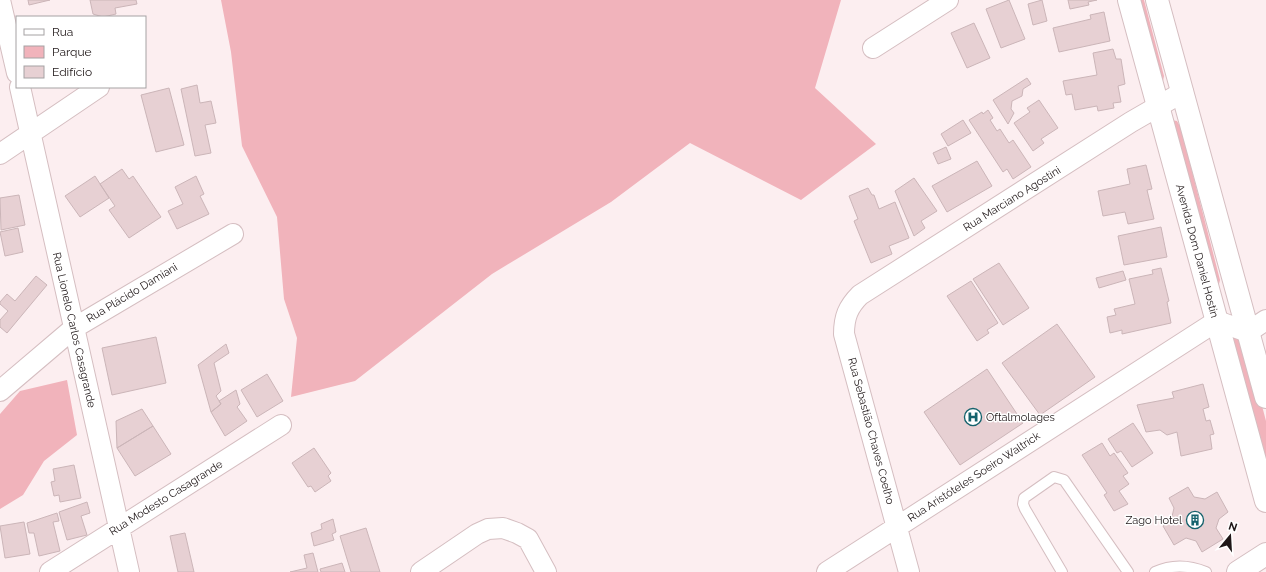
<svg xmlns="http://www.w3.org/2000/svg" width="1266" height="572" font-family="Raleway,sans-serif">
	<style>
		.green { fill: #f1b3bb }
		.building { fill: #e7d0d3; stroke: #cbb5b8 }
		.lines { fill: none; stroke-linecap: round; stroke-linejoin: round }
		.service-casing { stroke: #d5bec1; stroke-width: 12 }
		.minor-casing { stroke: #d5bec1; stroke-width: 22 }
		.tertiary-casing { stroke: #d5bec1; stroke-width: 24 }
		.primary-casing { stroke: #d5bec1; stroke-width: 24 }
		.service { stroke: #fff; stroke-width: 10 }
		.minor { stroke: #fff; stroke-width: 20 }
		.tertiary { stroke: #fff; stroke-width: 22 }
		.primary { stroke: #fff; stroke-width: 22 }
		.labels { text-anchor: middle; dominant-baseline: central; stroke-width: 3; stroke-linejoin: round; paint-order: stroke }
		.street-label { font-size: 11px; fill: #1f1718; stroke: #fff }
		.poi-label { font-size: 11px; fill: #1f1718; stroke: #fff; text-anchor: start }
	</style>
	<rect width="100%" height="100%" fill="#fceef0"/>
	<path class="green" d="M221 0H841L815 88 876 144 801 200 690 143 611 202 492 274 355 381 291 397 297 338 284 299 277 217 242 146 231 52Z
		M1129 0H1144L1164 76 1163 81 1161 85Z
		M1171 120 1177 121 1181 128 1220 280 1219 284 1217 286Z
		M1234 333 1244 338 1266 421V475L1232 337Z
		M67 380 77 435 44 461 23 495 0 509V414L20 391Z"/>
	<path class="building" d="M28 0H50L29 5Z
		M90 0H136L137 4 115 8 116 14 103 17 93 14Z
		M1009 0 1025 39 1001 48 986 9Z
		M1042 0 1047 21 1033 25 1028 4Z
		M1068 0H1097L1088 2 1089 5 1070 9Z
		M1104 12 1110 41 1059 52 1053 28 1091 19 1090 15Z
		M974 23 990 58 967 68 951 33Z
		M1113 49 1116 59H1121L1125 84 1118 86 1121 102 1113 103 1114 108 1098 111 1097 106 1075 110 1072 94 1066 95 1063 81 1097 75 1093 53Z
		M1027 78 1031 84 1023 89 1022 96 1012 101 1011 109 1014 113 1008 124 993 100Z
		M197 85 200 103 211 101 216 123 205 125 211 153 195 156 181 89Z
		M169 88 184 145 156 152 141 95Z
		M1039 100 1058 128 1041 139 1044 143 1033 151 1014 123 1030 112 1027 108Z
		M988 110 993 118 990 120 997 131 1000 129 1009 143 1013 140 1031 167 1013 179 1007 169 1003 172 969 120 982 112 983 114Z
		M963 120 971 133 948 146 941 134Z
		M946 147 951 159 938 164 933 153Z
		M977 161 992 186 947 212 932 186Z
		M1146 165 1152 189 1147 190 1154 219 1128 224 1125 212 1103 216 1098 191 1130 184 1127 169Z
		M122 169 129 179 133 176 161 217 129 238 109 210 115 206 100 184Z
		M95 176 109 198 80 217 65 196Z
		M196 176 204 194 200 196 209 214 177 229 168 211 183 204 175 187Z
		M914 178 937 211 921 221 925 228 914 236 895 191Z
		M868 188 872 195H874L879 209 895 202 909 238 889 246 892 254 871 263 854 221 858 219 849 196Z
		M19 195 25 225 1 230 0 198Z
		M1161 227 1167 257 1124 265 1118 236Z
		M18 228 23 252 5 256 0 232Z
		M999 263 1029 308 1003 325 973 279Z
		M1161 268 1169 301 1167 302 1171 323 1122 334V330L1110 333 1107 317 1116 315 1114 309 1135 304 1129 279 1153 274 1152 270Z
		M1123 271 1126 280 1099 288 1096 278Z
		M36 276 47 285 7 333 0 327V320L8 311 0 304V302L7 294 15 301Z
		M971 281 998 323 987 330 989 333 977 341 947 296Z
		M1057 324 1095 377 1040 415 1002 363Z
		M156 337 166 383 112 395 102 348Z
		M226 344 229 353 214 363 221 391 216 396 221 404 211 412 198 365Z
		M987 369 1023 423 960 465 924 412Z
		M267 374 283 401 257 417 241 390Z
		M1203 384 1209 407 1203 409 1206 421 1210 420 1214 434 1210 435 1212 449 1181 456 1177 432 1167 435 1160 430 1146 432 1137 405 1174 398 1172 392Z
		M236 390 240 404 237 407 247 421 225 436 211 412 221 404 219 401Z
		M142 409 153 426 117 448 116 421Z
		M1133 423 1153 453 1132 467 1121 451 1117 453 1108 439Z
		M153 426 171 454 135 476 117 448Z
		M1102 443 1110 456 1114 453 1128 473 1123 476 1129 484 1119 491 1128 504 1114 511 1104 495 1107 493 1082 455Z
		M314 448 331 473 328 476 331 481 315 492 311 486 308 487 292 463Z
		M74 465 81 498 60 502 59 495 54 496 51 482 55 481 53 469Z
		M1188 487 1194 497 1205 499 1217 492 1228 512 1219 519 1216 528 1223 539 1202 552 1196 541 1186 538 1174 545 1163 526 1171 521 1174 508 1169 498Z
		M87 502 90 513 81 516 87 535 67 540 59 512Z
		M57 513 59 521 53 522 60 551 39 556 34 533H29L27 523Z
		M333 519 336 532 332 534 334 540 314 546 311 533 322 529 321 524Z
		M24 522 30 554 5 558 0 526Z
		M366 528 380 572H351L340 536Z
		M185 533 194 572H178L170 536Z
		M313 553 318 572H290L307 568 304 555Z
		M342 563 345 572H321L320 569Z"/>
	<g class="lines">
		<g class="service-casing">
			<path id="service" d="M1062 572 1025 509 1023 504 1024 498 1054 477 1064 480 1128 572
				M1155 572C1172 564 1189 565 1206 572"/>
		</g>
		<g class="minor-casing">
			<path id="minor" d="M0 0 17 73
				M873 48 948 0
				M20 87 129 572
				M0 154 99 87
				M0 391 74 328 233 234
				M50 572 281 425
				M421 572 477 534 488 529 503 528 517 533 528 539 546 572
				M827 572 1217 321 1248 332 1266 320
				M909 572 844 334C844 317 848 307 860 295L1131 122 1183 92"/>
		</g>
		<g class="tertiary-casing">
			<path id="tertiary" d="M1129 0 1266 501
				M1157 0 1266 397"/>
		</g>
		<g class="primary-casing">
			<path id="primary" d="M1238 572 1266 554"/>
		</g>
		<use href="#service" class="service"/>
		<use href="#minor" class="minor"/>
		<use href="#tertiary" class="tertiary"/>
		<use href="#primary" class="primary"/>
	</g>
	<defs>
		<g id="hospital-ring" transform="scale(0.9)"><circle r="9.5" fill="#fff" stroke="#15626c" stroke-width="1.5"/><path d="M-5-5h3v3.5h4V-5h3V5h-3V1.5h-4V5h-3Z" fill="#15626c"/></g>
		<g id="building-ring" transform="scale(0.9)"><circle r="9.5" fill="#fff" stroke="#15626c" stroke-width="1.5"/><path d="M-4-6H4V6H1V3H-1V6H-4ZM-2.5-4.3h1.7v1.8h-1.7ZM.8-4.3h1.7v1.8H.8ZM-2.5-1h1.7V.8h-1.7ZM.8-1h1.7V.8H.8Z" fill="#15626c"/></g>
	</defs>
	<g fill-rule="evenodd">
		<use href="#hospital-ring" x="973" y="417"/>
		<use href="#building-ring" x="1195" y="520"/>
	</g>
	<g class="labels">
		<g class="street-label">
			<text transform="translate(1012 199) rotate(-32)">Rua Marciano Agostini</text>
			<text transform="translate(1197 251) rotate(75)">Avenida Dom Daniel Hostin</text>
			<text transform="translate(132 293) rotate(-31)">Rua Plácido Damiani</text>
			<text transform="translate(74 330) rotate(77)">Rua Lionelo Carlos Casagrande</text>
			<text transform="translate(871 431) rotate(75)">Rua Sebastião Chaves Coelho</text>
			<text transform="translate(974 477) rotate(-33)">Rua Aristóteles Soeiro Waltrick</text>
			<text transform="translate(166 498) rotate(-32)">Rua Modesto Casagrande</text>
		</g>
		<g class="poi-label">
			<text x="986" y="417">Oftalmolages</text>
			<text x="1182" y="520" text-anchor="end">Zago Hotel</text>
		</g>
	</g>
	<rect x="16" y="16" width="130" height="72" fill="#ffffff" stroke="#a5a2a3"/>
	<rect x="24" y="29" width="20" height="6" fill="#ffffff" stroke="#a5a2a3"/>
	<text x="52" y="36" font-size="12" fill="#1f1718">Rua</text>
	<rect x="24" y="46" width="20" height="12" fill="#f1b3bb" stroke="#a5a2a3"/>
	<text x="52" y="56" font-size="12" fill="#1f1718">Parque</text>
	<rect x="24" y="66" width="20" height="12" fill="#e7d0d3" stroke="#a5a2a3"/>
	<text x="52" y="76" font-size="12" fill="#1f1718">Edifício</text>
	<g transform="translate(1230 536) rotate(18)" stroke="#ffffff" stroke-width="3" paint-order="stroke">
	<path d="M0-3L7 15L0 10L-7 15Z" fill="#1f1718"/>
	<text y="-6" font-size="11" font-weight="bold" text-anchor="middle" fill="#1f1718">N</text>
	</g>
</svg>
